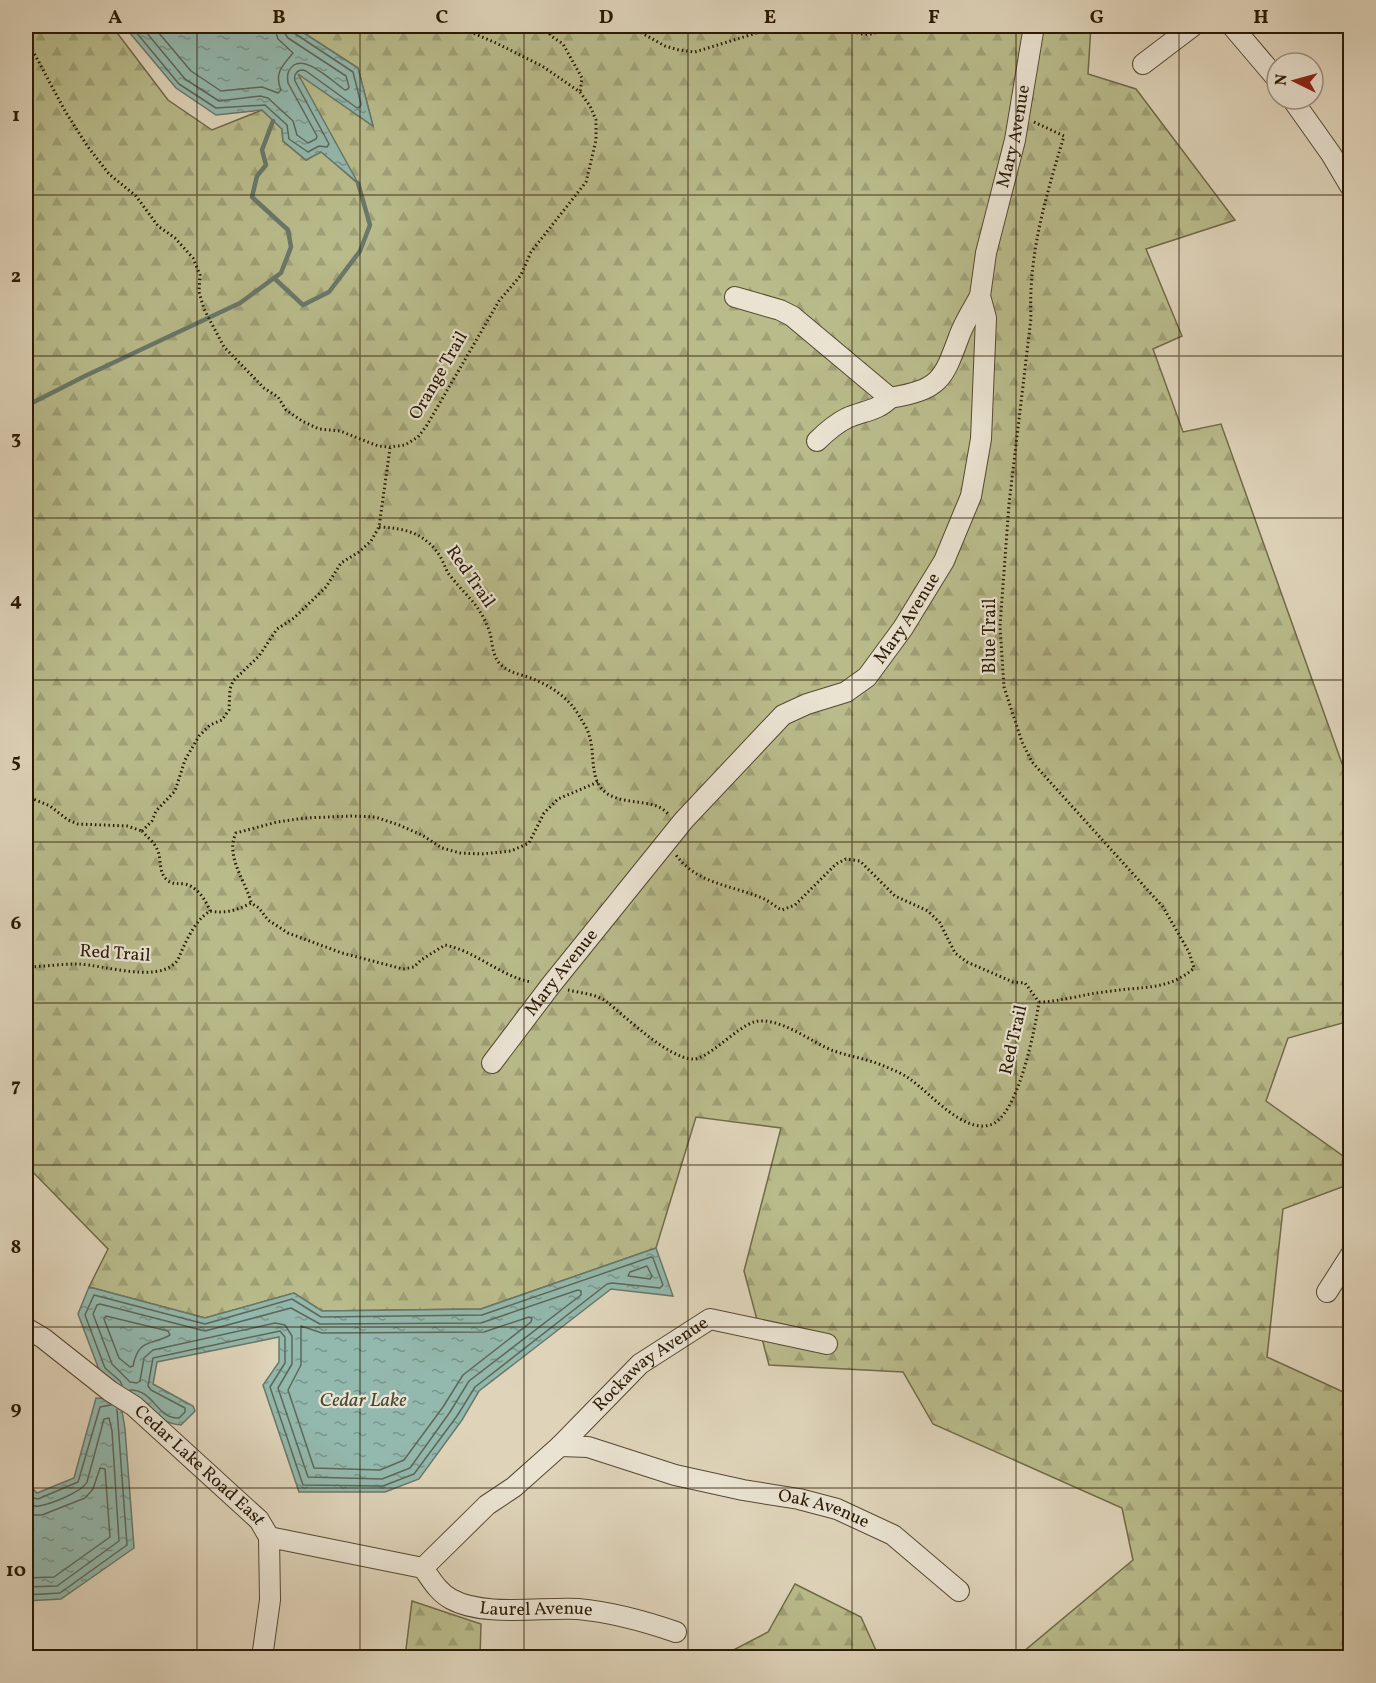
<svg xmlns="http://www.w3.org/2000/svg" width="1376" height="1683" font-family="Vollkorn,serif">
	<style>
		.forest { fill: url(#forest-firs); stroke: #716a48; stroke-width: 1.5 }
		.water { fill: url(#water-ripples); stroke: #697869; stroke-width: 1.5 }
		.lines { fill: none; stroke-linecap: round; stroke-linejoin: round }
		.shore { stroke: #5e6858; stroke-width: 1.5 }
		.stream { stroke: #697869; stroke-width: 4.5 }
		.minor-casing { stroke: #564832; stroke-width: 22 }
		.path { stroke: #291904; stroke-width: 3; stroke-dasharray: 1.5 3; stroke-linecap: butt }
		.minor { stroke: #eae3d2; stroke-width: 20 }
		.grid { fill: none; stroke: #291904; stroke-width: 1.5; stroke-opacity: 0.55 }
		.labels { text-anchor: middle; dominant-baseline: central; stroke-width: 4.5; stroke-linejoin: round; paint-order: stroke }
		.street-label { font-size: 18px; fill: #291904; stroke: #eae3d2 }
		.water-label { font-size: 20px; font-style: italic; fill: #494937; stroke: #eae3d2 }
		.neatline { fill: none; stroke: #291904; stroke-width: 2 }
		.grid-label { font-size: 20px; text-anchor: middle; font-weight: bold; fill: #291904 }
	</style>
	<defs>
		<pattern id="forest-firs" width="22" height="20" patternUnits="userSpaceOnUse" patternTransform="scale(1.5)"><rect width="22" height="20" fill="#b9bb8b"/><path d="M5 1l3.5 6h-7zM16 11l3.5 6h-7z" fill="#9fa076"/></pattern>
		<pattern id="water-ripples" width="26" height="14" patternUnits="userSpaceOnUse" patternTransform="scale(1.5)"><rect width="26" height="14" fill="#93b8ad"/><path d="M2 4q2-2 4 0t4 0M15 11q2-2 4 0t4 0" fill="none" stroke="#78958b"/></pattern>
	</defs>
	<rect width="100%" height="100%" fill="#dfd4ba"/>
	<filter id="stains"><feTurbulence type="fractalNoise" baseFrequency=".00333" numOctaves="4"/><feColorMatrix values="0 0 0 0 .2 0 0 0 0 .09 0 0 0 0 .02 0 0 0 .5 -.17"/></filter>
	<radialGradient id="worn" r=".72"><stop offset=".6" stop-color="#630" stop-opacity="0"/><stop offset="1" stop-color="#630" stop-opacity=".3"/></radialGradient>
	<path class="forest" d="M26 26H112L168 100 212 130 262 110 282 129 283 141 306 160 321 151 356 182 297 73 373 126 358 68 293 26H1091L1088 74 1136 89 1235 220 1146 249 1182 336 1153 349 1183 432 1221 424 1350 786 1344 851 1350 853V1021L1288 1038 1266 1101 1350 1161V1184L1283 1209 1267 1357 1350 1395V1657H1017L1133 1560 1122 1508 933 1424 903 1372 769 1365 744 1271 781 1128 696 1117 656 1248 481 1309 322 1311 294 1293 205 1318 89 1287 108 1249 26 1165Z
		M795 1584 861 1617 879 1657H720L768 1632Z
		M412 1601 481 1624 480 1657H405Z"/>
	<path class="water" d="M124 26H293L358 68 373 126 298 74 358 183 321 152 306 160 283 141 282 129 262 110 216 115 176 88Z
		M656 1248 673 1296 611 1289 479 1391 462 1420 419 1479 385 1492H299L263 1385 279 1362V1337L157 1362 153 1384 193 1406 195 1411 181 1425C153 1423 156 1402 131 1396L122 1411 125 1429 134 1548 61 1599 26 1601V1482L37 1493 74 1478 96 1398 110 1399 78 1314 89 1287 205 1318 294 1293 322 1311 481 1309Z"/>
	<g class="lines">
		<path class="shore" d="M131 26 179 84 216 108 265 105 287 125 289 139 308 152 319 146 327 147 329 144 295 81C293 73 299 68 306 71L357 108 360 107 361 104 353 72 294 33 291 26
			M141 26 185 79 219 101 260 96 268 98 293 121 297 135 308 143 316 139 317 136 288 83C287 76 287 70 294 65 307 56 333 82 345 90L348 89 349 87 346 76 288 38 284 32V26
			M153 26 191 71 221 91 262 87 278 93 281 90C274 73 282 66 293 53L278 39 274 26
			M647 1266 652 1276 650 1279 628 1276 630 1272Z
			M578 1290 581 1291V1295L469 1381 450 1412 410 1468 382 1479 308 1477 278 1388 292 1364V1336L285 1325 275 1323 153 1350 144 1358 140 1381 137 1383 130 1382 112 1364 93 1314 97 1305 100 1304 205 1331 291 1308 320 1324 481 1323Z
			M106 1316 168 1331 170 1335C152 1346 139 1337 133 1366L130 1367 119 1358 104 1319Z
			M529 1317 532 1318 531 1322 463 1375 443 1407 404 1460 380 1470 314 1468 288 1390 301 1365V1326L322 1333 484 1332Z
			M122 1385 120 1381 105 1368 85 1315 94 1295 205 1324 292 1299 321 1317 482 1315 651 1257 653 1258 663 1285 660 1288 612 1283 607 1284 475 1387 457 1416 414 1474 383 1486 303 1485 270 1387 285 1363V1337L280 1331 153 1358 148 1386 151 1390 185 1408V1412L179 1418C156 1419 155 1390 130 1390
			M26 1490 33 1498 38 1499 78 1482 100 1407 111 1405
			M26 1501C30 1504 33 1507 39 1506 51 1504 82 1492 87 1482L104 1419 109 1418 112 1431 119 1541 57 1586 26 1587
			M26 1512 33 1515H42L85 1498 93 1489 100 1468 105 1469 110 1537 54 1577 26 1578
			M26 1595 60 1593 127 1545 117 1409"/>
		<path class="stream" d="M274 278 303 305 329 292 360 251 370 225 358 183
			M26 406 85 376 240 303 281 273 291 247 288 230 252 197 257 176 266 165 262 150 273 121"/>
		<g class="minor-casing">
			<g id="minor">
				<path d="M1232 26 1277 79"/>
				<path d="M1143 64 1193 26"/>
				<path d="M1292 99 1331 154 1350 186"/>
				<path d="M735 297 780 310 792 316 890 398C941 389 943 380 960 334 965 321 973 309 980 296"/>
				<path d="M817 441C826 432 835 424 847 418 862 411 878 411 890 398"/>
				<path id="s1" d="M492 1063 551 985 684 820 783 715 807 704 846 692 867 677 903 628 944 561 971 496 981 439 986 318 980 296 986 253 1015 140 1034 26"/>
				<path d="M1327 1292 1350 1256"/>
				<path id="s2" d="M26 1328 43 1338 110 1391 134 1406 259 1520 269 1537 270 1600 262 1658"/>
				<path id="s3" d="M560 1446 640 1364 710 1319 827 1344"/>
				<path id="s4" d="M269 1537 423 1568C431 1579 438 1592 451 1599 483 1617 541 1607 578 1609 611 1612 644 1621 676 1632"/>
				<path id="s5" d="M423 1568 487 1505 514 1487 560 1446 588 1447 675 1475 743 1490 799 1499 837 1509 893 1535 959 1591"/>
			</g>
		</g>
		<path class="path" d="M545 26 551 36 563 44 582 78 580 92
			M629 26 665 46 679 50 695 52 779 26
			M845 26C859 37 873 37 888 26
			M26 38 65 111 88 147 109 174 136 196 158 226 175 238 193 258 200 275 199 292 204 309 224 347 264 388 278 397 286 410 302 421 319 429 340 431 378 446 390 447 405 445 418 437 427 425 499 301 521 275 531 252 586 182 596 140V120L590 106 580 92 542 66 496 43 466 30 446 26
			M1034 122 1064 136C1046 196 1028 255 1031 318L1009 504 1000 626 1004 687 1022 742 1032 762 1163 907 1189 952 1194 968C1174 986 1153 987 1128 989 1111 991 1093 993 1076 997 1063 999 1052 1002 1039 1002
			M379 527C406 528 427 534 441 558 445 565 446 572 452 578 468 598 479 604 489 630 493 641 491 654 500 664 508 672 518 674 528 677 550 685 570 698 581 719 584 724 588 730 589 735 595 752 590 774 601 788 617 808 654 796 668 814
			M26 796 50 806 68 820 78 824 127 826 142 831
			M142 831 152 821 156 811 175 791 185 760 199 736 210 725 222 720 229 710 230 689 233 681 259 656 277 629 294 618 326 587 341 563 359 552 371 541 379 527 390 448
			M142 831C147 837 154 842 157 849 162 859 158 872 167 880 173 885 178 883 185 884 197 887 206 900 210 911
			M251 902C245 880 225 856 236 833L277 822 305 818 352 816 375 817 399 825 422 835 442 848 460 853 482 854 511 851 529 843 544 813 558 799 598 782
			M26 965 32 967C47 966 63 964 78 964 103 965 154 982 174 964 179 960 180 954 183 948 189 935 197 919 210 911 225 914 238 910 251 903L259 908 268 920 288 933 342 953 403 969 414 967 421 960 445 945C476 951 501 977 532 982
			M568 990C580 993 597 994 607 1002 626 1017 669 1059 693 1059 707 1060 737 1027 754 1022 778 1015 812 1043 834 1051 851 1057 869 1059 886 1067 894 1070 903 1074 910 1079 931 1094 963 1133 990 1125 1018 1117 1035 1029 1039 1002L1025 983 1013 982 967 962 955 953 940 923 928 911 895 896 860 861 846 859 836 864 795 905 782 910C775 907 770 901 762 898 731 885 697 884 676 855"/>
		<use href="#minor" class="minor"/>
	</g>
	<path class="grid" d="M197 26V1658M360 26V1658M524 26V1658M688 26V1658M852 26V1658M1016 26V1658M1179 26V1658M26 195H1350M26 356H1350M26 518H1350M26 680H1350M26 842H1350M26 1003H1350M26 1165H1350M26 1327H1350M26 1488H1350"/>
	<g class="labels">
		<g class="street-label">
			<text stroke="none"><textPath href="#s1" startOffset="1122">Mary Avenue</textPath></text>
			<text transform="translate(439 376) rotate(-60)">Orange Trail</text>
			<text transform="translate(470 577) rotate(55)">Red Trail</text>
			<text stroke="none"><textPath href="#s1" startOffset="618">Mary Avenue</textPath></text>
			<text transform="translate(990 636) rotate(-90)">Blue Trail</text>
			<text transform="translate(115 954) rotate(4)">Red Trail</text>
			<text stroke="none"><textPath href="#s1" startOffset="114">Mary Avenue</textPath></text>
			<text transform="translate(1014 1040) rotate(-77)">Red Trail</text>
			<text stroke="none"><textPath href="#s3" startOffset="123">Rockaway Avenue</textPath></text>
			<text stroke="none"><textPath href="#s2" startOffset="222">Cedar Lake Road East</textPath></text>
			<text stroke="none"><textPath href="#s5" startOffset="456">Oak Avenue</textPath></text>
			<text stroke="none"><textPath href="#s4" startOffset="286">Laurel Avenue</textPath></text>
		</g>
		<g class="water-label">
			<text x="363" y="1401">Cedar Lake</text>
		</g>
	</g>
	<rect width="1376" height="1683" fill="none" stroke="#dfd4ba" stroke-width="66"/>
	<g transform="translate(1295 81) rotate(275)"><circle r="28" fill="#eae3d2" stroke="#9d9280" stroke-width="1.5"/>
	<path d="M0-4.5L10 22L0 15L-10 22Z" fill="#8f2418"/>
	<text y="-9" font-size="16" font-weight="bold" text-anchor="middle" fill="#291904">N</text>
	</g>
	<rect x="33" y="33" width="1310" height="1617" class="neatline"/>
	<g class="grid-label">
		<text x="115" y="23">A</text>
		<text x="279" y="23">B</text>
		<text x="442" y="23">C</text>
		<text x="606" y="23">D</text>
		<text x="770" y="23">E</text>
		<text x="934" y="23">F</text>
		<text x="1097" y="23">G</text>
		<text x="1261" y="23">H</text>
		<text x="16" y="121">1</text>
		<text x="16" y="282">2</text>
		<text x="16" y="444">3</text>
		<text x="16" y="606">4</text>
		<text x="16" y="767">5</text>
		<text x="16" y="929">6</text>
		<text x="16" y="1091">7</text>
		<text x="16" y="1253">8</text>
		<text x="16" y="1414">9</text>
		<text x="16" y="1576">10</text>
	</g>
	<rect width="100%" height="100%" filter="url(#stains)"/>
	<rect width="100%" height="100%" fill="url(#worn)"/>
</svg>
